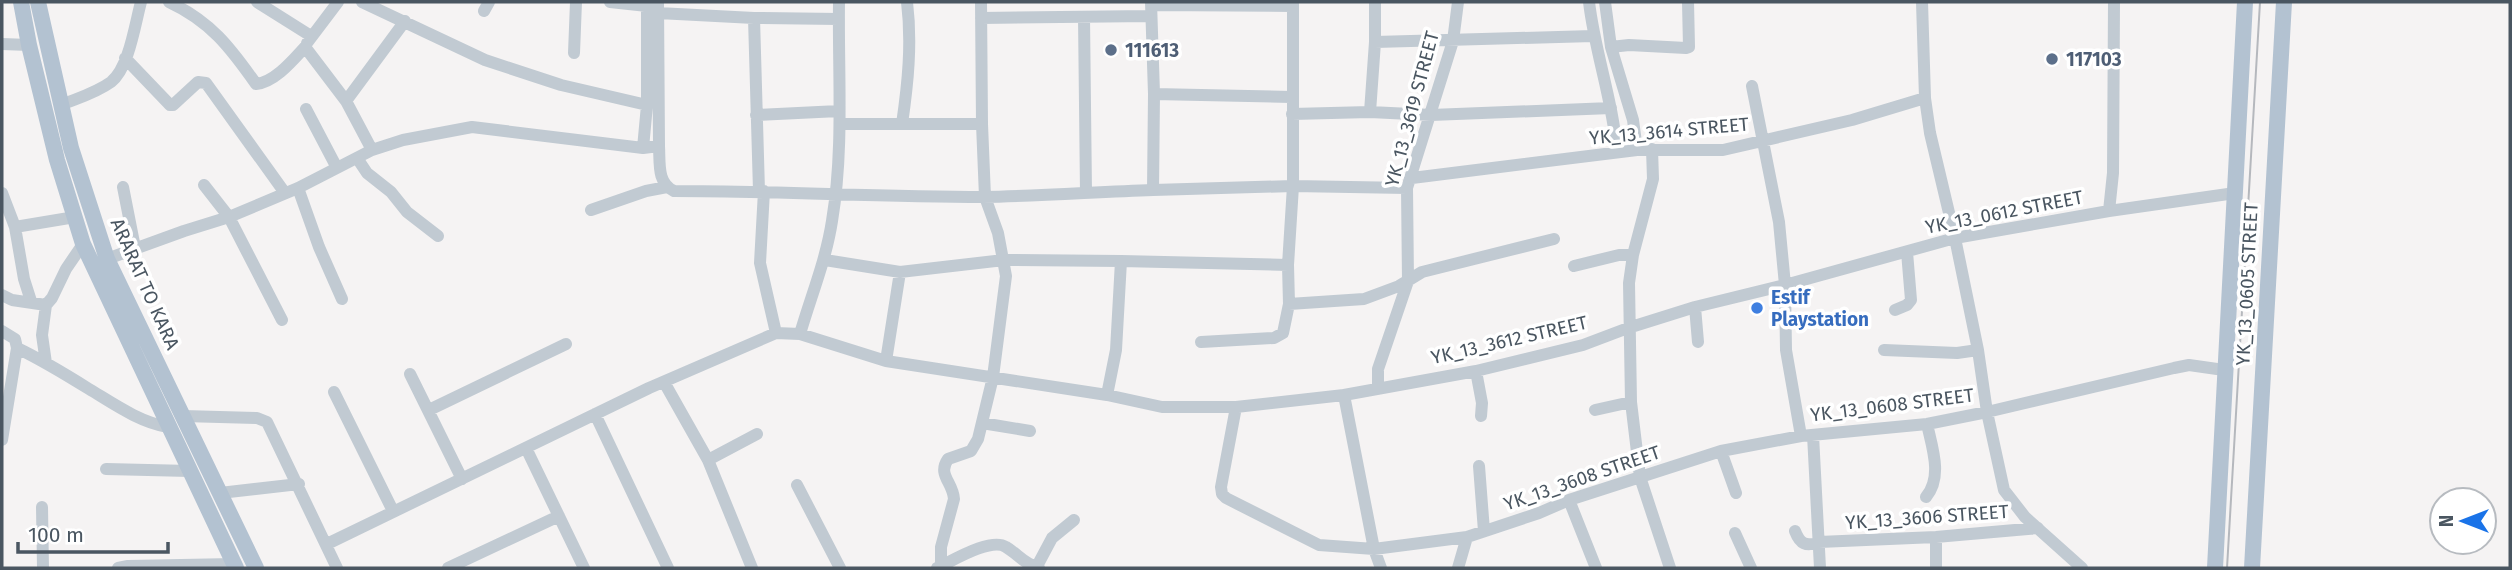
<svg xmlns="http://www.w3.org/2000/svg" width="2512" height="570" font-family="'Fira Sans',sans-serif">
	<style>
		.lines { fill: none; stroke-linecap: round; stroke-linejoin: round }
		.minor { stroke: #c1cad2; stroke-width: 12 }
		.major { stroke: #b3c2d1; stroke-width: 16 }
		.tram { stroke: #b5b8bd; stroke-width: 2 }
		.service-dot { fill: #5c6f8a; stroke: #fff; stroke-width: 2.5 }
		.shop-dot { fill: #3f7fe0; stroke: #fff; stroke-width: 2.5 }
		.labels { text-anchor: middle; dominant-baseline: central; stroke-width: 7; stroke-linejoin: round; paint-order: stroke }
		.service-label { font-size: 19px; font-weight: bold; fill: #4e5e75; stroke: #fff; text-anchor: start }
		.street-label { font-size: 19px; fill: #4a5661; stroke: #fff }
		.shop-label { font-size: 19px; font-weight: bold; fill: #366cbe; stroke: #fff; text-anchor: start }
	</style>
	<rect width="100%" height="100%" fill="#f5f3f3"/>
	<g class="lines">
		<path class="minor" d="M169 2C210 21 230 47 256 84 275 82 293 60 305 47L346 101 372 150
			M257 2 311 36
			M362 2 485 60 561 85 647 105
			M610 2 647 6
			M1293 2V186L1288 265 1289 304 1364 299 1399 286 1422 272 1554 239
			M1589 2C1595 53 1613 101 1617 152
			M1605 2 1611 47 1633 120 1637 150
			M1922 2 1925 98 1930 133 1955 238 1978 350 1987 412 2004 490 2025 517 2082 568
			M1151 5 1293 6
			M484 11 489 2
			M658 13 754 18 839 19
			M1084 17 1086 193
			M754 18 759 191
			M981 18 1150 16
			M1375 42 1593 36
			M307 43 338 2
			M2 44 29 45
			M1611 47 1629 45 1686 48 1689 47 1688 2
			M574 53 576 2
			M125 58 170 105H173L198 82 206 83 285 193
			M1752 86 1779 222 1785 285 1786 350 1801 436
			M1154 94 1291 97
			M346 101 405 21
			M61 105C78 98 96 93 111 82 129 68 135 24 141 2
			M306 109 337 168
			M1370 112 1375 42V2
			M1292 114 1370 112 1431 115 1611 108
			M756 115 839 111
			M840 124H982
			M902 124C908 83 912 43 907 2
			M659 146C660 164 657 183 674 191 777 191 880 197 983 197 1039 196 1096 192 1153 190L1154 94 1151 2
			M643 148 647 105V2
			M1652 149 1653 179 1633 255 1629 283 1631 402 1640 477 1670 568
			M357 158 367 173 391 192 407 212 438 236
			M1412 178 1637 150H1723L1852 120 1925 98
			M204 185 229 217 282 320
			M123 187 135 248
			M298 188 319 247 342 299
			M1153 190 1293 186 1407 188
			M764 191 760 263 776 333
			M2 193 15 227 24 279 31 301
			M591 210 646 191 667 187
			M2109 211 2113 173 2114 2
			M15 227 75 217
			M107 259 184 231 229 217 298 188 372 150 403 140 472 127 643 148 659 146 658 2
			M825 260 900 272 1004 260 1121 261 1116 350 1107 395
			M1121 261 1288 265
			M1574 266 1619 255H1633
			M2 295 12 300 46 305 52 298 66 269 83 244
			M46 305 42 335 46 363
			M1695 307 1698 342
			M1895 310 1907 305 1911 300 1907 252
			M2 331 15 339 17 348 2 440
			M800 334C811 296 826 260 832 221 844 149 838 75 839 2
			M1201 342 1274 338 1283 333 1289 304
			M17 348C42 360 65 374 89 389 114 404 139 422 168 427
			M1884 350 1957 353 1978 350
			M886 361 900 272
			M1476 371 1482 403 1481 416
			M410 374 462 479
			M664 382 708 460 752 568
			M1378 389V369L1408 281 1407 188 1453 41 1458 2
			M334 392 393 511
			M1344 395 1374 549 1381 568
			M1236 407 1221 487 1222 494 1226 498 1319 545 1374 549 1467 537 1539 513 1569 500 1721 451 1801 436 1927 424 1987 412 2174 368 2189 365 2224 370
			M429 410 566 344
			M1595 410 1631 402
			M595 414 668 568
			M183 416 257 418 267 422 337 568
			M982 423 1030 431
			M1813 435 1820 568
			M526 448 584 568
			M1721 451 1736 493
			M708 460 757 434
			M1479 466 1484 531
			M106 469 190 471
			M797 485 840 568
			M220 493 299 484
			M1926 497C1943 477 1932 447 1927 424
			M1569 500 1596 568
			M42 507 43 568
			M1795 531C1800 544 1806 547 1819 542L1936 537 2038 528
			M1735 533 1751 568
			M327 544 649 388 776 333 800 334 886 361 1107 395 1162 407H1236L1344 395 1476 371 1583 345 1628 328 1695 307 1785 285 1955 238 2109 211 2235 193
			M941 566V547L954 499C953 482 937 475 948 459L971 451 978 439 993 377 1006 276 998 233 985 197 982 124 981 2
			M118 568 128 566 234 564
			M448 568 559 516
			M937 568C952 561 991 537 1006 547 1018 554 1024 564 1039 568
			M1036 568 1052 538 1074 520
			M1458 568 1467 537
			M1936 568V537"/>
		<path class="major" d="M21 2 29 45 57 160 83 244 236 568
			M38 2 71 148 107 259 256 568
			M2215 568 2245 2
			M2252 568 2284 2"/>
		<path class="tram" d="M2227 568 2260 2"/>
	</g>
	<g class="service-dot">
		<circle cx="1111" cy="50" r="7"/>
		<circle cx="2052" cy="59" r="7"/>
	</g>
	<circle class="shop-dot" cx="1757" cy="308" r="7"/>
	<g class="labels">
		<g class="service-label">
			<text x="1125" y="50">111613</text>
			<text x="2066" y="59">117103</text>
		</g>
		<g class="street-label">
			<text transform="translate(1412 109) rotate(-75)">YK_13_3619 STREET</text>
			<text transform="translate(1669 131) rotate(-5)">YK_13_3614 STREET</text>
			<text transform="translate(2004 212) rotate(-11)">YK_13_0612 STREET</text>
			<text transform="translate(145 284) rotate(66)">ARARAT TO KARA</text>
			<text transform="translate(2247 284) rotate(-87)">YK_13_0605 STREET</text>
			<text transform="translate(1509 340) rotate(-13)">YK_13_3612 STREET</text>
			<text transform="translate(1892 405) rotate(-7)">YK_13_0608 STREET</text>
			<text transform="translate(1582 478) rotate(-19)">YK_13_3608 STREET</text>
			<text transform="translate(1927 517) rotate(-4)">YK_13_3606 STREET</text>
		</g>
		<g class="shop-label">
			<text x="1771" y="297">Estif<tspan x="1771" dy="22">Playstation</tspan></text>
		</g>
	</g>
	<rect width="2512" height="570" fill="none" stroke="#4a5661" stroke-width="7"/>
	<g transform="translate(2463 521) rotate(270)"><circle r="33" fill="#ffffff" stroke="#b7bbc0" stroke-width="2"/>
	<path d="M0-5L12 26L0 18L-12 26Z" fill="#1a73e8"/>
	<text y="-10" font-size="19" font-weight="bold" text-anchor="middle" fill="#4a5661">N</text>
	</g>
	<path d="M18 542v10h150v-10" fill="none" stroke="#4a5661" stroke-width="3.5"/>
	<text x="28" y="542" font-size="21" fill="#4a5661" stroke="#ffffff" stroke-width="5" paint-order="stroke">100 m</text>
</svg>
